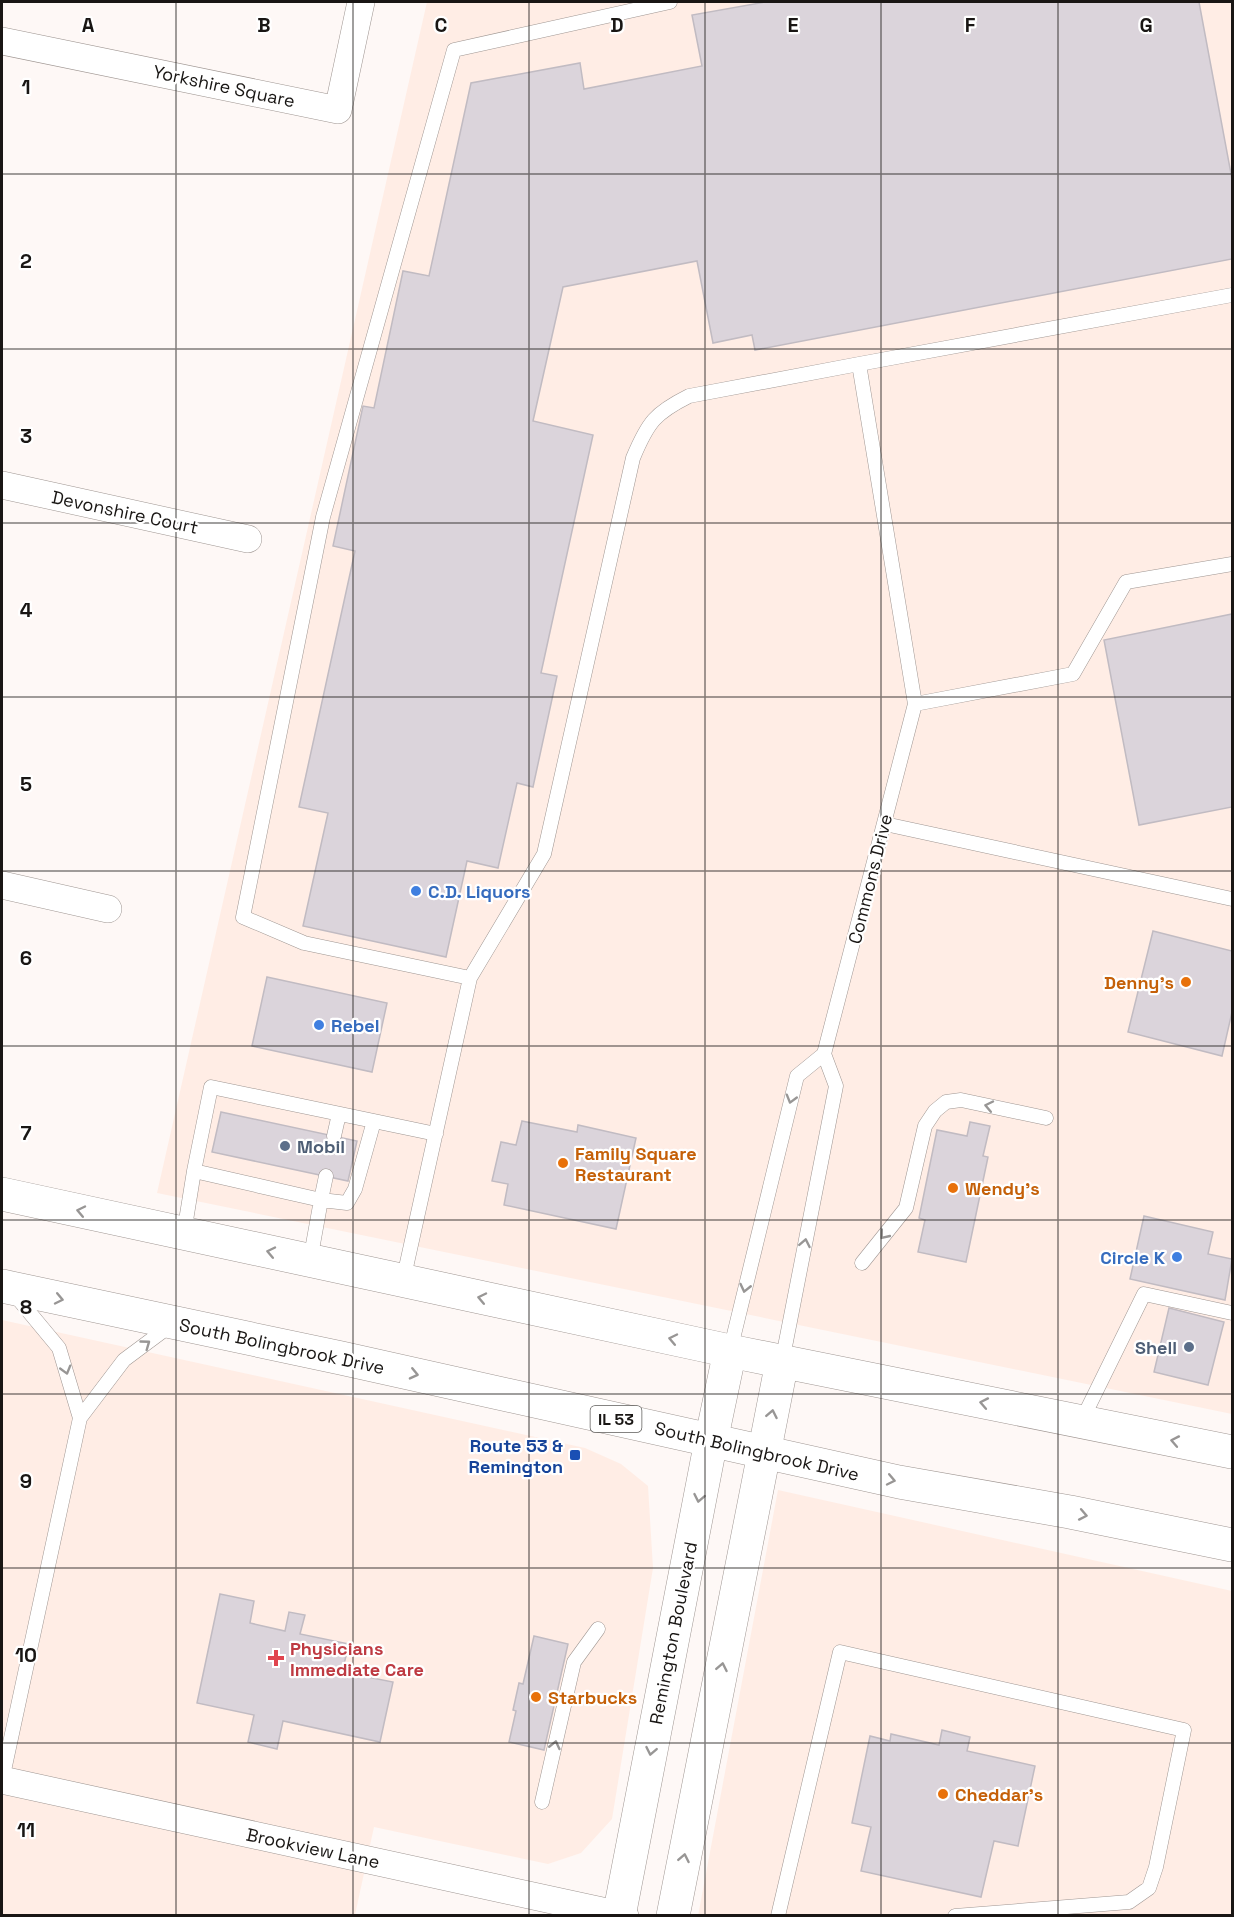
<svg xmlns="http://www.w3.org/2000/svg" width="1234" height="1917" font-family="'Space Grotesk',sans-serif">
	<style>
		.built { fill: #ffede5 }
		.building { fill: #dbd4db; stroke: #c1bbc2; stroke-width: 1.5 }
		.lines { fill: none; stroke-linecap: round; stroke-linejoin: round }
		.service-casing { stroke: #9f9692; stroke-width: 15 }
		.minor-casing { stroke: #9f9692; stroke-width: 28 }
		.tertiary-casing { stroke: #9f9692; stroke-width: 34 }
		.primary-casing { stroke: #9f9692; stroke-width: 34 }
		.service { stroke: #fff; stroke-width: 14 }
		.minor { stroke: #fff; stroke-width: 27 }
		.tertiary { stroke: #fff; stroke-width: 33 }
		.primary { stroke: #fff; stroke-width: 33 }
		.oneway { stroke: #989695 }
		.grid { fill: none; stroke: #191614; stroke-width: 1.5; stroke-opacity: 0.55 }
		.shop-dot { fill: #3f7fe0; stroke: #fff; stroke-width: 2 }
		.food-dot { fill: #e8710a; stroke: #fff; stroke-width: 2 }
		.service-dot { fill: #5c6f8a; stroke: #fff; stroke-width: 2 }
		.transit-dot { fill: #1a4fb4; stroke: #fff; stroke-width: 2 }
		.health-dot { fill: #e0444e; stroke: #fff; stroke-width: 2 }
		.labels { text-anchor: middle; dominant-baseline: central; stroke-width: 4.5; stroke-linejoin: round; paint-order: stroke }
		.shield { fill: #fff; stroke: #5e5c5a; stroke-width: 1.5 }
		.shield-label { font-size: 16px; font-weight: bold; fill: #191614 }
		.street-label { font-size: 18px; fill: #191614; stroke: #fff }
		.shop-label { font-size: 18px; font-weight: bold; fill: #366cbe; stroke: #fff; text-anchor: start }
		.food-label { font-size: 18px; font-weight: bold; fill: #c56008; stroke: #fff; text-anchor: start }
		.service-label { font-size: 18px; font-weight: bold; fill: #4e5e75; stroke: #fff; text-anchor: start }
		.transit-label { font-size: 18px; font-weight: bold; fill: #164399; stroke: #fff; text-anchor: end }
		.health-label { font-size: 18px; font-weight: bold; fill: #be3a42; stroke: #fff; text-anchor: start }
		.grid-label { font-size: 20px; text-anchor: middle; font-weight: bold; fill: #191614; stroke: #fff; stroke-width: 4.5; stroke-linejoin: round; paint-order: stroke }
	</style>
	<rect width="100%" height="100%" fill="#fef8f6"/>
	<path class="built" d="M427 2H1232V1414L157 1193Z
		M2 1320 585 1448 621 1464 648 1486 653 1568 612 1819 581 1853 548 1864 374 1827 355 1915 2 1916Z
		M778 1490 1232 1591V1915L698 1916Z"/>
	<path class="building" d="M765 2H1199L1232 179V259L755 350 752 335 713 343 697 261 563 287 533 421 593 435 541 673 557 676 533 787 517 783 498 868 467 861 446 957 303 926 328 813 299 807 355 551 333 546 363 406 374 408 403 271 429 276 471 83 580 63 584 89 702 66 692 15Z
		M1232 614V807L1139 825 1104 640Z
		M1153 931 1232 951V1012L1222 1056 1128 1032Z
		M267 977 387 1003 372 1072 252 1046Z
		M221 1112 357 1141 348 1181 212 1152Z
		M522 1121 577 1132 578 1125 636 1138 616 1229 504 1205 508 1184 492 1181 501 1142 516 1145Z
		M970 1122 990 1126 983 1156 988 1157 966 1262 918 1252 925 1220 919 1218 937 1130 967 1136Z
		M1144 1216 1213 1232 1208 1254 1232 1259 1225 1300 1130 1279Z
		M1169 1308 1224 1322 1208 1385 1154 1372Z
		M220 1594 254 1601 250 1623 285 1631 289 1612 305 1615 300 1634 349 1644 342 1672 393 1682 380 1742 283 1721 277 1749 248 1742 254 1715 197 1703Z
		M534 1636 568 1644 544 1750 509 1742 516 1711 513 1710 519 1683 523 1684Z
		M942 1730 970 1737 967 1751 1035 1766 1018 1846 994 1841 981 1897 861 1871 871 1827 852 1823 870 1736 890 1741 891 1734 939 1745Z"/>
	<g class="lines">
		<g class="service-casing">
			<path id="service" d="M915 704 1073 674 1126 582 1232 564
				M885 824 1232 899
				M470 978 304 943 243 917 323 517 454 50 670 2
				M334 1136 339 1114
				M326 1176 321 1200 347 1203 355 1189 374 1121
				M184 1233 194 1171
				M310 1261 321 1200 194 1171 211 1087 436 1134
				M862 1263 906 1208 925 1126 935 1111 946 1102 961 1100 1046 1118
				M403 1281 470 978 544 854 633 458C648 422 655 413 689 396L859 364
				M15 1295 59 1348 80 1418
				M730 1351 797 1076 824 1054 915 704 859 364 1232 295
				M782 1362 836 1086 824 1054
				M1081 1422 1144 1294 1232 1313
				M2 1780 80 1418 124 1360 171 1325
				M542 1802 574 1662 598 1629
				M778 1916 840 1652 1184 1730 1156 1867 1149 1888 1129 1902 955 1916"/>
		</g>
		<g class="minor-casing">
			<path id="minor" d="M2 41 338 110 361 2
				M2 485 248 539
				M2 885 108 909
				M2 1780 625 1916"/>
		</g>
		<g class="tertiary-casing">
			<path id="tertiary" d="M619 1916 711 1441 730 1351
				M673 1916 782 1362"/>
		</g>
		<g class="primary-casing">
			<path id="primary" d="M2 1194 730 1351 1232 1452
				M2 1286 341 1358 899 1482 1070 1512 1232 1545"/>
		</g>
		<use href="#service" class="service"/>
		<use href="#minor" class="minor"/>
		<use href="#tertiary" class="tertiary"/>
		<use href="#primary" class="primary"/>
	</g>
	<defs><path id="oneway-chevron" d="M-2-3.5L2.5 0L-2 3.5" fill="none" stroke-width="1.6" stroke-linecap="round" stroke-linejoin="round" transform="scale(1.5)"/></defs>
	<g class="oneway">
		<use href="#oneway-chevron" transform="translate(791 1099) rotate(106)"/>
		<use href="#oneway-chevron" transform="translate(989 1106) rotate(-168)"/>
		<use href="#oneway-chevron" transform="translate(81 1211) rotate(-168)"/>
		<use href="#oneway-chevron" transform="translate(884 1235) rotate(129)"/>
		<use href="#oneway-chevron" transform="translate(805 1243) rotate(-79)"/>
		<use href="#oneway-chevron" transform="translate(271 1252) rotate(-168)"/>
		<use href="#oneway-chevron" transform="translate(745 1288) rotate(103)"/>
		<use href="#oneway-chevron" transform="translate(482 1298) rotate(-168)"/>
		<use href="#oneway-chevron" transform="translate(59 1299) rotate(12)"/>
		<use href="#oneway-chevron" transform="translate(673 1339) rotate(-168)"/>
		<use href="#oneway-chevron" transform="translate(146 1344) rotate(-36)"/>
		<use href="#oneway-chevron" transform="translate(66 1370) rotate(74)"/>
		<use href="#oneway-chevron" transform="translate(414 1374) rotate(13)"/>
		<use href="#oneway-chevron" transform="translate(984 1403) rotate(-169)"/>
		<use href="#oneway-chevron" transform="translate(772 1414) rotate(-79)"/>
		<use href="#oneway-chevron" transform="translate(1175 1441) rotate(-169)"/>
		<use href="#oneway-chevron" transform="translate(891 1480) rotate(12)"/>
		<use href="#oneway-chevron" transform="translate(699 1498) rotate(101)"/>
		<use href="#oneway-chevron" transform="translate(1083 1515) rotate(11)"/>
		<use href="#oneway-chevron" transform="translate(722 1667) rotate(-79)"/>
		<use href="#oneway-chevron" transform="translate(555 1745) rotate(-77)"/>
		<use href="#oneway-chevron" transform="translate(651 1751) rotate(101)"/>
		<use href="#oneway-chevron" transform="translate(684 1858) rotate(-79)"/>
	</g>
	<path class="grid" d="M176 2V1916M353 2V1916M529 2V1916M705 2V1916M881 2V1916M1058 2V1916M2 174H1232M2 349H1232M2 523H1232M2 697H1232M2 871H1232M2 1046H1232M2 1220H1232M2 1394H1232M2 1568H1232M2 1743H1232"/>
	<g class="shop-dot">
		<circle cx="416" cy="891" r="6"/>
		<circle cx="319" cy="1025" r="6"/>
		<circle cx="1177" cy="1257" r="6"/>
	</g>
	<g class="food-dot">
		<circle cx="1186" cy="982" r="6"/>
		<circle cx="563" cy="1163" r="6"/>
		<circle cx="953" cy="1188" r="6"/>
		<circle cx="536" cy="1697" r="6"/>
		<circle cx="943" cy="1794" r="6"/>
	</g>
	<g class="service-dot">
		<circle cx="285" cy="1146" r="6"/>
		<circle cx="1189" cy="1347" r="6"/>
	</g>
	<rect class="transit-dot" x="569" y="1449" width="12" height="12" rx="3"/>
	<path class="health-dot" d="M273 1649h6v6h6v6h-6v6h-6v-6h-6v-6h6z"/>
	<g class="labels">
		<rect class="shield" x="590.5" y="1406" width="51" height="26" rx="4.5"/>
		<g class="shield-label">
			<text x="616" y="1419">IL 53</text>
		</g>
		<g class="street-label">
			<text transform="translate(224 86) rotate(12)">Yorkshire Square</text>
			<text transform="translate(125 512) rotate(12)">Devonshire Court</text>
			<text transform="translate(870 879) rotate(-76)">Commons Drive</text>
			<text transform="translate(282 1346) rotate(12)">South Bolingbrook Drive</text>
			<text transform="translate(757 1451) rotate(13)">South Bolingbrook Drive</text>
			<text transform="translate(673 1633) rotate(-79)">Remington Boulevard</text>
			<text transform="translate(313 1848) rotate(12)">Brookview Lane</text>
		</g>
		<g class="shop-label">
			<text x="428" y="891">C.D. Liquors</text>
			<text x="331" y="1025">Rebel</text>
			<text x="1165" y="1257" text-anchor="end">Circle K</text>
		</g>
		<g class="food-label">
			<text x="1174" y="982" text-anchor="end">Denny's</text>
			<text x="575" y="1153">Family Square<tspan x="575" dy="21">Restaurant</tspan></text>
			<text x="965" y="1188">Wendy's</text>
			<text x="548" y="1697">Starbucks</text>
			<text x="955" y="1794">Cheddar's</text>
		</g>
		<g class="service-label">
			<text x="297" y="1146">Mobil</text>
			<text x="1177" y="1347" text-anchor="end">Shell</text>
		</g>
		<g class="transit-label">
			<text x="563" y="1445">Route 53 &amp;<tspan x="563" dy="21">Remington</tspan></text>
		</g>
		<g class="health-label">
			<text x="290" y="1648">Physicians<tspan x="290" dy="21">Immediate Care</tspan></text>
		</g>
	</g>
	<g class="grid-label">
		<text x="88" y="32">A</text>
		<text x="264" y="32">B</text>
		<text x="441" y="32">C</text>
		<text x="617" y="32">D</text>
		<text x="793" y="32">E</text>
		<text x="970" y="32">F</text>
		<text x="1146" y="32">G</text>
		<text x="26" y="94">1</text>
		<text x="26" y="268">2</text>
		<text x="26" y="443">3</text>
		<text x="26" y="617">4</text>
		<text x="26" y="791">5</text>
		<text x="26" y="965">6</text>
		<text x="26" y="1140">7</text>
		<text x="26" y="1314">8</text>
		<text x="26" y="1488">9</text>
		<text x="26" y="1662">10</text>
		<text x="26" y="1837">11</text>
	</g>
	<rect width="1234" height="1917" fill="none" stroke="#191614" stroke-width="6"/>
</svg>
